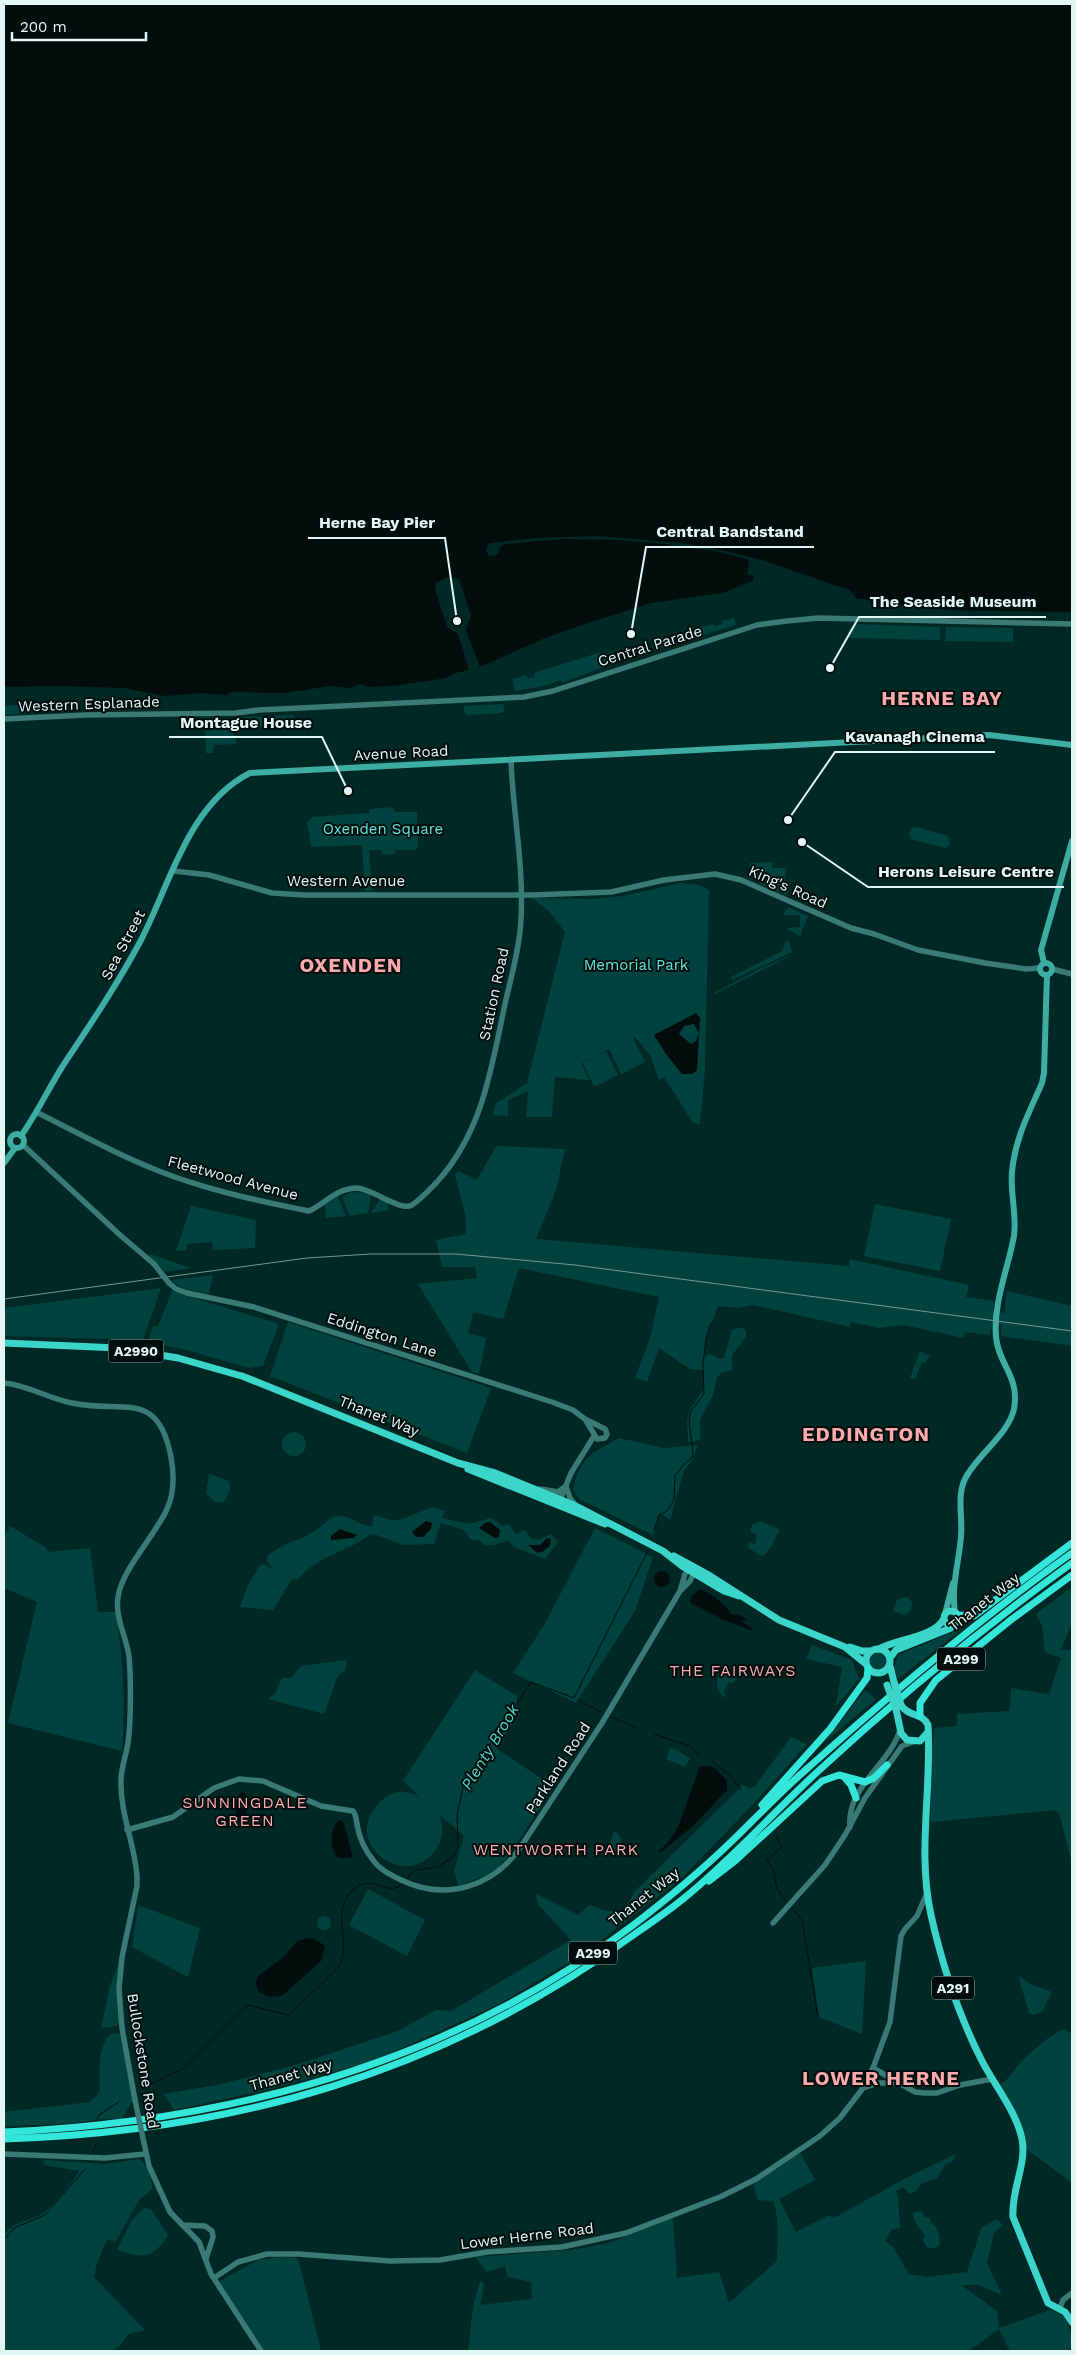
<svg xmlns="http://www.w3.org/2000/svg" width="1076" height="2355" font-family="'Work Sans',sans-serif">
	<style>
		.green { fill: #00433e }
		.water { fill: #030d0c; fill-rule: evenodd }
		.pier { fill: #002825 }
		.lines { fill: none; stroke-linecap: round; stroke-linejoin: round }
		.stream { stroke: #030d0c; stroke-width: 1 }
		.tertiary { stroke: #3a7a74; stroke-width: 5.5 }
		.secondary { stroke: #3dada3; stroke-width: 6 }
		.primary { stroke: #3ad4c8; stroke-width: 7 }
		.trunk { stroke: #34e6d9; stroke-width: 7 }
		.rail { stroke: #789693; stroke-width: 1 }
		.tertiary-bridge { stroke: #3a7a74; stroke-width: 5.5 }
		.primary-bridge { stroke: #3ad4c8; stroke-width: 7 }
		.labels { text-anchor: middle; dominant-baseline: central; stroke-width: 4; stroke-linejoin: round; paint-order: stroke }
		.shield { fill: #020e0d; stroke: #9fb1af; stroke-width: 1 }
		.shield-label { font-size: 14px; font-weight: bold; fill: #e2f7f4 }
		.street-label { font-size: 15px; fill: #e2f7f4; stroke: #020e0d }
		.park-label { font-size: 15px; fill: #60e5da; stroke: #020e0d }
		.neighbourhood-label { font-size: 16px; letter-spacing: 1px; fill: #feaaad; stroke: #020e0d }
		.water-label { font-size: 16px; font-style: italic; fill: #50d7cc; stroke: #020e0d }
		.district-label { font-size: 20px; font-weight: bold; letter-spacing: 1px; fill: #feaaad; stroke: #020e0d }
		.leader { fill: none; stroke: #e2f7f4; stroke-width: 2 }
		.callout-dot { fill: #e2f7f4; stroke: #020e0d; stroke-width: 2 }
		.callout-label { font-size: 16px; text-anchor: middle; font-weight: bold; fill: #e2f7f4; stroke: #020e0d; stroke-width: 4; stroke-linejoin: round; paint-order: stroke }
	</style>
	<rect width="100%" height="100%" fill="#002825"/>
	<path class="green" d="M734 618 736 625 660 648 662 641 658 638 682 634V632L713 624 714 626 723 624 722 621Z
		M855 624 940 627V640L849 638V629Z
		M946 627 1013 628V642L945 641Z
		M613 651 616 662 562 683 561 680 544 686 515 691 513 679 526 675 528 679 535 677 534 673 601 652 602 656Z
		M503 704 505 711 501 713 468 715 464 712V706Z
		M4 705 44 707V711L4 715Z
		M294 715V725L241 728V721L245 717Z
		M204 717 229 718 237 744 214 745 213 753H206Z
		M393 807 395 812H417L418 847 416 850H396L395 854 383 855 381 850H369L372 891H365L362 845 311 847 307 822 312 817 369 813 370 809Z
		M916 827 948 836 950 845 945 848 911 839 909 833 912 828Z
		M772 862V868H786L785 889 789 890 786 895 760 884 759 878H749L750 863Z
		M681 883 699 885 709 890 705 1070 700 1124 693 1123 664 1077 659 1080 651 1057 635 1037 633 1038 645 1062 621 1074 609 1049 582 1063 589 1080 555 1077 552 1117H526L528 1091 508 1100V1116L493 1115 495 1104 527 1083 565 932 548 910 531 898 592 899 623 896Z
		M788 907 808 916 800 936 786 928 800 927V915H783Z
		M786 941H789L792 952 732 980 731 977 782 951Z
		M794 954 715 994 714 993 759 969Z
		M606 1051 618 1075 594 1087 583 1063Z
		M496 1146 565 1149 556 1190 536 1239 849 1266 850 1259 969 1285 966 1297 994 1301 993 1311 1004 1313 1007 1291 1072 1306V1346L1001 1336V1325L993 1324 989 1335 965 1332 963 1338 904 1325 879 1328 851 1322 850 1327 754 1305 738 1308 718 1306 706 1338 705 1359 708 1353 720 1359 724 1358 732 1330 742 1327 746 1331V1337L732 1355V1370L723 1372 717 1377 713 1395 700 1420V1440L688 1442 687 1420 691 1408 704 1389 703 1370 690 1369 659 1348 647 1382 635 1378 650 1338 659 1297 519 1268 503 1319 473 1312 468 1333 486 1338 479 1374 472 1372 418 1284 477 1278 475 1267H442L436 1240 466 1234V1218L455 1175 458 1171 477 1180Z
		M350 1192 369 1193 371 1196 368 1213 350 1216 342 1197Z
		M336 1197 339 1199 346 1216 326 1218 325 1205Z
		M380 1199 387 1202 389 1210 371 1213Z
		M875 1204 951 1219 940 1271 864 1256Z
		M191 1206 256 1220 255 1248 213 1250 212 1242 187 1244V1250L176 1251Z
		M150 1254 191 1268 165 1272 148 1256Z
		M213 1275 209 1294 181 1288 172 1280Z
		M161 1288 143 1340 4 1336V1308Z
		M172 1291 279 1324 263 1366 249 1368 186 1350 148 1342 153 1326H158Z
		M288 1322 491 1388 467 1453 270 1376Z
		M920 1351 930 1356 925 1363 922 1362 915 1379 910 1378Z
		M282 1444a12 12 0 1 1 24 0a12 12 0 1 1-24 0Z
		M619 1438 664 1448 698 1445 691 1462 684 1470 670 1520 660 1513 653 1535 579 1499 573 1489C581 1455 591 1454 619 1438Z
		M209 1474 229 1481 230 1490 224 1502 216 1503 206 1494Z
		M432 1507 445 1511 442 1518 469 1524 491 1518 503 1526 509 1524 516 1534 525 1530 531 1539 538 1540 551 1534 558 1542 545 1559 514 1547 508 1540 495 1545H484L478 1539 476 1541 470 1539 464 1530 441 1523 434 1544 403 1545 374 1534 369 1535C346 1553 316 1556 297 1580L292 1579 273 1610 240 1607 247 1587 260 1565 264 1564 271 1568 272 1567 267 1561 268 1556C282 1543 300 1541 316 1530 324 1526 329 1516 339 1516 352 1516 360 1527 373 1526V1515L391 1520H400Z
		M761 1521 780 1530C774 1538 771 1552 762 1556L748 1548 749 1542 755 1544 757 1534 750 1532 752 1525Z
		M10 1526 45 1547 48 1552 90 1548 98 1612H116C123 1660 126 1703 122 1751L8 1723 37 1602 4 1588V1536Z
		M595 1528 653 1557 635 1611 576 1703 513 1673 544 1625Z
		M1072 1587V1624L1061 1649 1072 1651V1863L1060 1816 1056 1810 931 1822V1760L935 1728 957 1726V1714L1010 1711 1011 1688 1052 1695 1049 1694 1061 1658 1045 1652 1042 1626 1036 1614Z
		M904 1597 909 1598 913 1604 910 1611 904 1615 893 1611 897 1600Z
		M965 1627 898 1679 894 1668 898 1655Z
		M812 1645 852 1660 859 1679 836 1706 842 1667 806 1659Z
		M870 1661a8 8 0 1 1 16 0a8 8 0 1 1-16 0Z
		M347 1660 345 1671 341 1673 337 1678 324 1714 268 1699 275 1693 282 1678H291L301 1666Z
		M722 1668 737 1677 734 1683 729 1682 724 1691 727 1698C714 1692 715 1679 722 1668Z
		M475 1670 517 1696V1716L497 1749 554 1787 511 1852 495 1872 459 1886 454 1871 464 1836 439 1814C444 1829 444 1839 434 1852 404 1891 337 1841 382 1800 394 1789 407 1790 420 1797L403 1781Z
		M865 1690 876 1699 825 1742Z
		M791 1737 807 1744 758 1799 681 1879 583 1954 499 2004 374 2061 270 2089 174 2110 164 2094 217 2085 296 2065 398 2031 436 2010 451 2011 571 1940 537 1903 536 1894 578 1915 590 1905 606 1911 625 1910 634 1892 743 1785 749 1788 755 1786Z
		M670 1748 677 1750 690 1759 685 1767 666 1759Z
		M614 1831 619 1835 621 1840 614 1854 608 1850Z
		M368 1889 425 1920 407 1956 349 1925Z
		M138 1905 200 1928 188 1977 132 1947Z
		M317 1923a7 7 0 1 1 14 0a7 7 0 1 1-14 0Z
		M866 1961 862 2034 819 2017 812 1968Z
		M118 1965 121 2019 116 2026 101 2028 110 1986Z
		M1018 1975 1030 1984 1052 1992 1042 2012 1033 2015 1029 2013Z
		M1064 2029 1072 2034V2183L1026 2149 996 2086C1008 2082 1013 2071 1021 2062 1033 2050 1048 2036 1064 2029Z
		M119 2033 122 2035 133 2100 122 2119C113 2120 104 2118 95 2120 65 2125 35 2125 4 2126V2112L90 2102 98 2094 100 2089C99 2074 98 2043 111 2034Z
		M798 2149 815 2180 779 2199 796 2232 829 2215 834 2218 906 2178 956 2154 953 2161 946 2164 937 2178 922 2183 915 2192 910 2194 903 2187 896 2191 898 2197 900 2228 891 2230 885 2241 893 2247 909 2274 927 2277 967 2272 982 2227 997 2219 1003 2225 994 2233 987 2263 1002 2295 978 2285H961L997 2311 999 2328 1050 2310C1070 2314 1072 2332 1072 2349L1065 2351H1010L999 2329 969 2351H468L473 2307 480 2281 484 2284 480 2305 532 2299 531 2282 508 2277 505 2266 487 2272 475 2257 571 2250 609 2243 673 2217 677 2278 719 2272 729 2303 777 2261C777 2242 780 2219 773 2201L758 2200 752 2182Z
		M138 2159C147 2163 153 2179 152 2189L139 2200 116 2241 107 2240 97 2263 94 2277 145 2330 128 2334 120 2346 112 2351H4V2236C11 2221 27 2222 40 2215 52 2208 72 2183 79 2171L44 2165 43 2162 46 2160 107 2164Z
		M144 2208 151 2209 168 2235C153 2259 143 2259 117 2250L132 2220Z
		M922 2211 924 2217 930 2218 931 2223C938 2227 941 2237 939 2245L932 2249 927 2247 923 2240 925 2236 915 2222 913 2213Z
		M281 2257 298 2258 321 2351H261L218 2282 258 2260Z"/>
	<path class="water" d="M4 4H1072V612L946 610 855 598V595L849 590 765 561 763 566 749 563 747 574 753 576 754 580 723 593 651 603 588 623 545 638 480 667 456 673 447 678 393 686 368 687 360 684 350 688 330 686 285 693 231 692 226 695 202 693 165 696 124 688 58 686 4 687Z
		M696 1013 700 1018 697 1070 692 1074H682L666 1054 654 1035ZM694 1024 699 1033 696 1041 691 1044 679 1034 684 1026Z
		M426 1521 432 1523 431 1529 423 1537H416L412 1532Z
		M490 1522 500 1530 499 1537 495 1538 479 1528 485 1523Z
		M340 1529 357 1535 353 1538 331 1540V1536Z
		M547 1538 551 1539 550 1546 542 1552 537 1553 528 1545H540Z
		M654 1579a8 8 0 1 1 16 0a8 8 0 1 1-16 0Z
		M700 1589C712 1594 724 1602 731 1614L740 1615 746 1619V1621L739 1620 751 1627 753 1631 724 1620 692 1604 690 1601 692 1595Z
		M700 1766H712L727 1780V1790L694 1825 660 1853 659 1851 669 1841 678 1827Z
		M242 1792 246 1793 247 1796V1824L238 1826C235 1818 234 1798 242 1792Z
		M339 1820 344 1823 353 1858H338C329 1849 330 1828 339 1820Z
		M308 1938 315 1939 325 1946 322 1960 282 1996 269 1997 259 1992 256 1984 257 1977 281 1959 298 1941Z"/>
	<path class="pier" d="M598 536 689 544 735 553 765 561 763 566 749 563V560L720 552 664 544 620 540 561 539 505 544 500 547 498 554 494 556 488 555 486 550 489 543 536 538Z
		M448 577 459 579 471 615 466 630 481 670 470 673 458 634 447 627 435 589 436 583Z"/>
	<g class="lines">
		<path class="stream" d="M654 1530 659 1515 667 1511 674 1500 675 1476 684 1464 691 1459 693 1453 689 1421 691 1411 704 1394 703 1364 706 1338 711 1323
			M578 1700 601 1712
			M611 1717 637 1728
			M654 1734 689 1746 699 1754
			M709 1759 731 1776 741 1790
			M776 1837 782 1847 767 1860 774 1872 777 1889 786 1901
			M405 1880 415 1870 438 1867 453 1857 458 1847 457 1815 463 1787 531 1682 574 1698 648 1551
			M791 1907 802 1920 818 2017
			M147 2086 184 2068 247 2005 288 2015C298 2005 335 1973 340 1964 350 1942 333 1914 349 1894 371 1867 387 1901 403 1883
			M97 2119 100 2114 119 2102
			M93 2152 97 2143
			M4 2240 14 2228 45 2215 84 2170"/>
		<path class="tertiary" d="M4 719 86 715 236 713 259 710 524 697 553 691 757 625 787 621 818 618 1072 624
			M174 871 209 875 272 893 304 895H533L611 892 664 880 715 874 741 880 851 928 874 934 918 950 985 963 1026 969 1040 968
			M1052 969 1072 974
			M36 1112C80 1134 125 1159 172 1176 216 1192 263 1202 309 1211 326 1203 335 1189 356 1188 372 1188 400 1212 412 1205 421 1199 429 1190 437 1182 483 1131 491 1069 505 1004 511 977 520 947 521 919 524 866 513 813 511 761
			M23 1145 120 1235 154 1264
			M169 1283 176 1289 187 1293 254 1307 552 1402 573 1410 585 1419 597 1439 605 1438 607 1434 605 1429 585 1419
			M4 1383C28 1385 49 1399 72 1403 122 1414 158 1388 171 1457 174 1474 175 1492 167 1509 155 1536 122 1569 118 1597 115 1618 126 1636 129 1656 131 1677 131 1723 128 1743 126 1756 121 1768 121 1780 120 1814 135 1844 137 1877V1886L122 1957 119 1989 122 2028 135 2100
			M566 1486 570 1498 576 1506
			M540 1489 558 1492 566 1486
			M559 1503 571 1473 594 1436
			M680 1591 690 1581 695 1571
			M850 1827C846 1787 890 1764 900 1730
			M127 1830 173 1817 214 1788 239 1779 263 1781 321 1806 353 1811C357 1816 356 1822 358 1829 360 1840 366 1851 373 1860 380 1870 391 1875 401 1880 447 1902 495 1886 522 1845L602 1723 680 1591 685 1574 690 1567
			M773 1923 825 1865 845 1835 865 1798 902 1746 913 1742
			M873 2068 915 2092 924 2093H937L960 2085 992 2079
			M863 2088 873 2068 890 2022 901 1936 905 1929 917 1916 927 1893
			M144 2143 149 2166 170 2212 199 2242 211 2274 261 2351
			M4 2154 105 2158 145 2154
			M183 2225 205 2226 212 2231 213 2237 206 2259
			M214 2278 238 2262 267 2254H298L390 2261 440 2260 487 2252 562 2247 626 2233 720 2197 756 2179 820 2136 840 2118 863 2088 879 2083H899
			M1060 2308 1063 2300 1072 2293"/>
		<path class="secondary" d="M1040 969a6 6 0 1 1 12 0a6 6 0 1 1-12 0Z
			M1044 963 1041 950 1072 841
			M10 1141a7 7 0 1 1 14 0a7 7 0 1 1-14 0Z
			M21 1136C38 1112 50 1085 66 1061 92 1022 118 983 140 942 170 885 188 804 250 773L989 735 1072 745
			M4 1163 15 1148
			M955 1612C951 1587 959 1561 961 1537 963 1517 956 1495 966 1477 978 1455 1009 1433 1014 1409 1020 1376 998 1364 996 1337 993 1303 1008 1269 1014 1236 1017 1214 1010 1194 1012 1172 1015 1138 1029 1113 1042 1083L1044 1073 1047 975
			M945 1614 953 1583"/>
		<path class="primary" d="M4 1343 118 1348 178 1358 245 1377
			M242 1376 458 1463 495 1473 576 1506 663 1551 682 1566 724 1591 739 1596
			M468 1469 605 1524
			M674 1556 707 1574 779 1620 845 1647 866 1664
			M944 1618a7 7 0 1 1 14 0a7 7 0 1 1-14 0Z
			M850 1647 862 1651H871
			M866 1661a12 12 0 1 1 24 0a12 12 0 1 1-24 0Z
			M879 1649C896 1639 936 1637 944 1618
			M890 1658 896 1650 951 1628 952 1625
			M890 1666 894 1682
			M901 1705C908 1717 922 1712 928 1725 932 1788 917 1852 931 1915 942 1964 959 2016 982 2061 995 2086 1016 2111 1022 2139 1027 2165 1011 2189 1013 2217L1048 2303 1065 2312 1072 2322
			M896 1709 901 1733 907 1740 920 1741 928 1732"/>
		<path class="trunk" d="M958 1615 974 1616 1072 1543
			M920 1716V1703L936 1680 1012 1619 1072 1575
			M844 1777 851 1785 856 1798
			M762 1805 830 1729 867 1678 868 1668
			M709 1881 735 1861 822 1781 839 1775 865 1782 874 1778 887 1765
			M4 2132C231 2122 448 2064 632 1926 666 1900 701 1871 732 1841 758 1816 782 1790 809 1767 893 1692 980 1618 1072 1553
			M4 2139C235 2132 444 2072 632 1936 649 1924 667 1912 683 1899 730 1861 771 1815 815 1774 897 1698 982 1628 1072 1563"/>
		<path class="rail" d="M4 1299 307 1258 371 1254H456L575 1265 1072 1331"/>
		<path class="tertiary-bridge" d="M154 1264 169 1283
			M135 2100 144 2143"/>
		<path class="primary-bridge" d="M894 1682 901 1705
			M887 1685 896 1709"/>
	</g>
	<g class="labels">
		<g class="shield">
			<rect x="108.5" y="1339.5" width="55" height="23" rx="4"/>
			<rect x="937" y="1647.5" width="48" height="23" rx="4"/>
			<rect x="569" y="1941.5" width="48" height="23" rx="4"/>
			<rect x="932" y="1976.5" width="42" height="23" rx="4"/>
		</g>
		<g class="shield-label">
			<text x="136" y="1351">A2990</text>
			<text x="961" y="1659">A299</text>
			<text x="593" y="1953">A299</text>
			<text x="953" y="1988">A291</text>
		</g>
		<g class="street-label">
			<text transform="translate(650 646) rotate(-17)">Central Parade</text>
			<text transform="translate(89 704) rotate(-2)">Western Esplanade</text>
			<text transform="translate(401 753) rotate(-3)">Avenue Road</text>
			<text x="346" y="881">Western Avenue</text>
			<text transform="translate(788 887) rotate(24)">King's Road</text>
			<text transform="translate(123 945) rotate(-62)">Sea Street</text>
			<text transform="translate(494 994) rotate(-78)">Station Road</text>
			<text transform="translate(233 1178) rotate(15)">Fleetwood Avenue</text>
			<text transform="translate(382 1335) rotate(18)">Eddington Lane</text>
			<text transform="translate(379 1416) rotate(22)">Thanet Way</text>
			<text transform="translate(984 1602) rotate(-38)">Thanet Way</text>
			<text transform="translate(558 1768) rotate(-57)">Parkland Road</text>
			<text transform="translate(644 1897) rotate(-38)">Thanet Way</text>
			<text transform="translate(143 2061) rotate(81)">Bullockstone Road</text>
			<text transform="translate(291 2075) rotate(-15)">Thanet Way</text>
			<text transform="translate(527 2236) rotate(-7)">Lower Herne Road</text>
		</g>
		<g class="park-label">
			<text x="383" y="829">Oxenden Square</text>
			<text x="636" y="965">Memorial Park</text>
		</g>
		<g class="neighbourhood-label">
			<text x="733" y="1670">THE FAIRWAYS</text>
			<text x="245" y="1802">SUNNINGDALE<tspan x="245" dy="18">GREEN</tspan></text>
			<text x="556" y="1849">WENTWORTH PARK</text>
		</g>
		<g class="water-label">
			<text transform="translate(490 1747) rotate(-59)">Plenty Brook</text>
		</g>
		<g class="district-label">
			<text x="942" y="698">HERNE BAY</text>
			<text x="351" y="965">OXENDEN</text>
			<text x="866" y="1434">EDDINGTON</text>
			<text x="881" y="2078">LOWER HERNE</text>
		</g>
	</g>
	<path class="leader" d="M457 621L445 538H308M631 634L646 547H814M830 668L859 617H1046M348 791L322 737H169M788 820L835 752H995M802 842L868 887H1064"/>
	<g class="callout-dot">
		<circle cx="457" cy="621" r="5"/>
		<circle cx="631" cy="634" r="5"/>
		<circle cx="830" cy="668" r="5"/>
		<circle cx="348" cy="791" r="5"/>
		<circle cx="788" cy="820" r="5"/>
		<circle cx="802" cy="842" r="5"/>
	</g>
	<g class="callout-label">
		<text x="377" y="528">Herne Bay Pier</text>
		<text x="730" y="537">Central Bandstand</text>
		<text x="953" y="607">The Seaside Museum</text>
		<text x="246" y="728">Montague House</text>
		<text x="915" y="742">Kavanagh Cinema</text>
		<text x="966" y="877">Herons Leisure Centre</text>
	</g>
	<rect width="1076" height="2355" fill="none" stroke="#e2f7f4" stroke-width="10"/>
	<path d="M12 32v8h134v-8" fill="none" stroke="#e2f7f4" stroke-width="2.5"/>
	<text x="20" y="32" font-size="15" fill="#e2f7f4" stroke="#020e0d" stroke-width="4" paint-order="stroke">200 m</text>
</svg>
